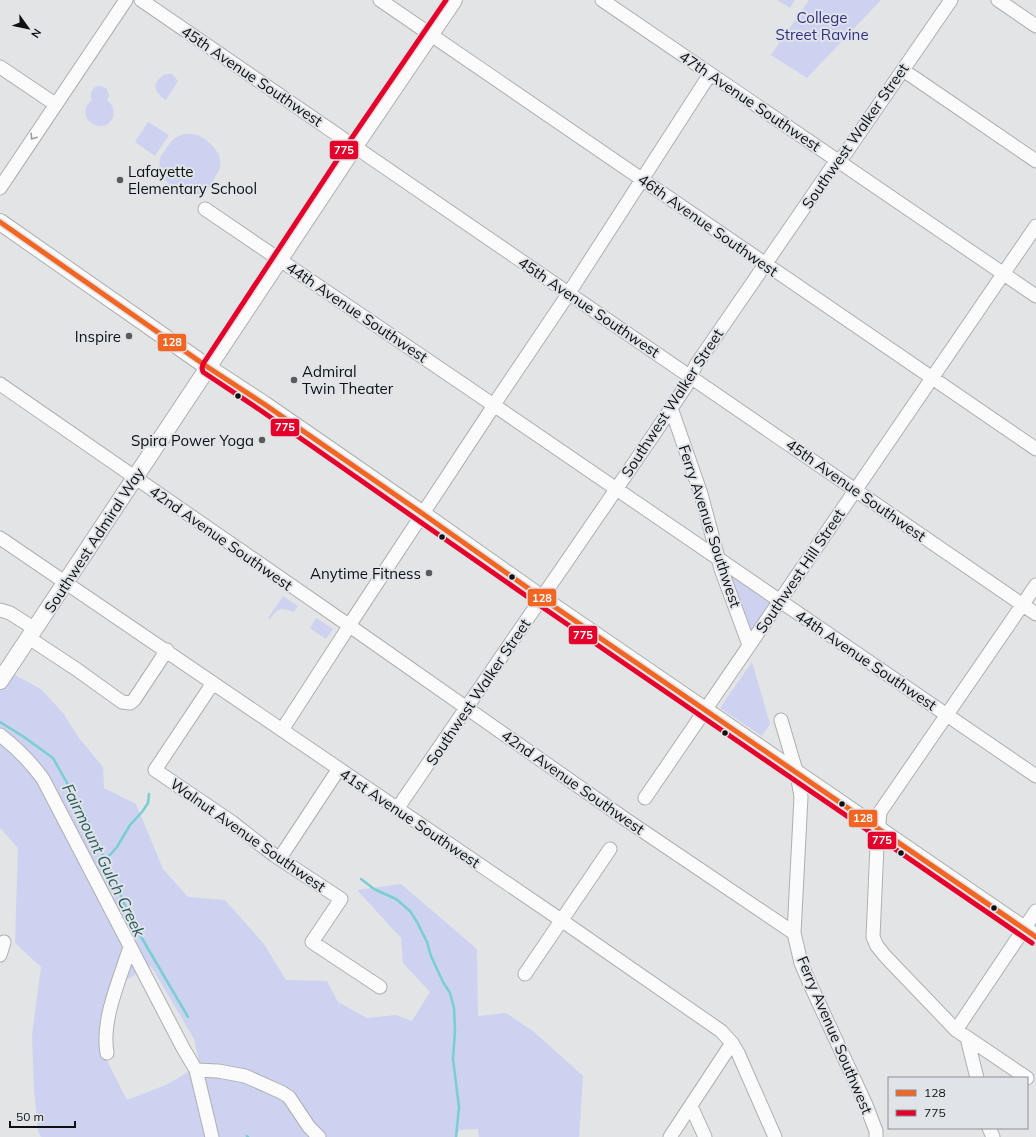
<svg xmlns="http://www.w3.org/2000/svg" width="1036" height="1137" font-family="Mulish,sans-serif">
	<style>
		.green { fill: #cdd2f1; fill-rule: evenodd }
		.lines { fill: none; stroke-linecap: round; stroke-linejoin: round }
		.stream { stroke: #7aced1; stroke-width: 2.5 }
		.minor-casing { stroke: #adafb1; stroke-width: 15 }
		.major-casing { stroke: #adafb1; stroke-width: 18 }
		.minor { stroke: #fbfbfb; stroke-width: 13 }
		.major { stroke: #fbfbfb; stroke-width: 16 }
		.bus-1-casing { stroke: #e0e4e8; stroke-width: 8 }
		.bus-2-casing { stroke: #e0e4e8; stroke-width: 8 }
		.bus-1 { stroke: #f26522; stroke-width: 5 }
		.bus-2 { stroke: #e4002b; stroke-width: 5 }
		.oneway { stroke: #9c9d9d }
		.poi-dot { fill: #585a5c; stroke: #e0e4e8; stroke-width: 1.5 }
		.bus-dot { fill: #0e1011; stroke: #e0e4e8; stroke-width: 1.5 }
		.labels { text-anchor: middle; dominant-baseline: central; stroke-width: 4; stroke-linejoin: round; paint-order: stroke }
		.park-label { font-size: 15px; fill: #313083; stroke: #e0e4e8 }
		.street-label { font-size: 15px; fill: #0e1011; stroke: #e0e4e8 }
		.poi-label { font-size: 15px; fill: #0e1011; stroke: #e0e4e8; text-anchor: end }
		.water-label { font-size: 16px; font-style: italic; fill: #27595b; stroke: #e0e4e8 }
		.line-badge { stroke: #e0e4e8; stroke-width: 1.5 }
		.badge-label { font-size: 11px; text-anchor: middle; font-weight: bold; fill: #fff }
	</style>
	<rect width="100%" height="100%" fill="#e2e4e6"/>
	<path class="green" d="M777 0H795L790 8Z
		M809 0H881L807 78 771 55Z
		M166 74H172L178 81 166 100C152 92 152 81 166 74Z
		M97 86H101L107 89 109 96 107 100C112 104 115 110 113 117 105 138 71 118 92 100 89 94 92 89 97 86Z
		M148 122 169 135 155 156 135 142Z
		M184 134C188 134 193 134 197 135 210 140 227 157 218 172 215 177 211 186 207 190 189 205 155 182 160 159 160 155 164 152 166 149 173 139 173 138 184 134Z
		M728 572 768 599 770 607 751 634Z
		M283 596 298 606 294 612C280 607 278 608 270 619L268 618Z
		M316 618 333 629 326 639 310 628Z
		M752 662 770 724 762 736 720 708Z
		M0 667 41 689 63 713 79 738 103 767 104 788 136 804 163 869 188 897 225 900 264 944 286 980 327 981 338 1002 367 1018 396 1015 412 1021 430 992 403 963 401 938 357 890 401 884 477 949 478 1016 506 1013 533 1031 583 1076 579 1137H479L478 1129 459 1130 457 1137H41L38 1131 34 1090 32 1035 41 967 15 943 18 848 0 828ZM151 966 194 1039 200 1065 168 1084 127 1100 101 1049 110 989Z"/>
	<g class="lines">
		<path class="stream" d="M0 722 24 737 53 758 84 813 133 923 188 1017
			M104 857 110 855 117 847 130 825 142 812 148 803 149 794
			M361 879 374 889 396 899 410 911 417 922 427 942 431 956 443 982 450 993 454 1008 455 1030 453 1059 459 1107 456 1137
			M247 1136 248 1137"/>
		<g class="minor-casing">
			<path id="minor" d="M141 0 1036 614
				M380 0 1036 449
				M602 0 1036 296
				M998 0 1036 26
				M0 67 55 104
				M903 70 1036 161
				M0 188 126 0
				M205 209 489 402
				M0 384 344 622
				M497 400 565 299 710 74
				M498 408 1036 776
				M671 408 701 494 721 569 749 645
				M0 538 561 920 721 1031 732 1043 738 1053 775 1137
				M0 610 10 613 35 629
				M352 621 491 410
				M354 629 628 821 794 933
				M29 638 76 669 122 702 130 703 134 700 167 650
				M213 683 155 770 233 823 274 855 341 899 312 942 380 987
				M781 720 797 774 801 797 794 933 801 963 810 984 866 1105 876 1131V1137
				M282 730 346 631
				M0 735C18 749 30 761 43 779L183 1048 196 1070 212 1137
				M645 798 1036 226
				M397 809 654 434 686 386 696 365 832 167 845 154 951 0
				M280 858 338 770
				M0 955 4 942
				M525 974 610 849
				M956 1030 1036 911
				M967 1038 977 1078
				M107 1053C101 1020 120 979 130 947
				M196 1070 218 1071 245 1076 281 1092 289 1097 309 1127 319 1137
				M1027 1078 956 1030 886 957 877 946 873 937 877 845 880 812 1036 585
				M691 1106 705 1137
				M989 1128 993 1137
				M670 1137 732 1043"/>
		</g>
		<g class="major-casing">
			<path id="major" d="M0 222 209 368 264 404 423 514 549 603 1036 937
				M0 681 355 146 454 0"/>
		</g>
		<use href="#minor" class="minor"/>
		<use href="#major" class="major"/>
		<g class="bus-1-casing">
			<path id="bus-1" d="M0 222 209 368 264 404 423 514 549 603 1036 937"/>
		</g>
		<g class="bus-2-casing">
			<path id="bus-2" d="M446 0 349 142 203 364 202 368 203 372 260 410 545 609 1032 943"/>
		</g>
		<use href="#bus-1" class="bus-1"/>
		<use href="#bus-2" class="bus-2"/>
	</g>
	<defs><path id="oneway-chevron" d="M-2-3.5L2.5 0L-2 3.5" fill="none" stroke-width="1.6" stroke-linecap="round" stroke-linejoin="round"/></defs>
	<use class="oneway" href="#oneway-chevron" transform="translate(33 137) rotate(123)"/>
	<g class="poi-dot">
		<circle cx="120" cy="180" r="4"/>
		<circle cx="129" cy="336" r="4"/>
		<circle cx="294" cy="380" r="4"/>
		<circle cx="262" cy="440" r="4"/>
		<circle cx="429" cy="573" r="4"/>
	</g>
	<g class="bus-dot">
		<circle cx="238" cy="396" r="3.5"/>
		<circle cx="442" cy="537" r="3.5"/>
		<circle cx="512" cy="577" r="3.5"/>
		<circle cx="725" cy="733" r="3.5"/>
		<circle cx="842" cy="804" r="3.5"/>
		<circle cx="901" cy="853" r="3.5"/>
		<circle cx="994" cy="908" r="3.5"/>
	</g>
	<g class="labels">
		<g class="park-label">
			<text x="822" y="17">College<tspan x="822" dy="17">Street Ravine</tspan></text>
		</g>
		<g class="street-label">
			<text transform="translate(252 76) rotate(34)">45th Avenue Southwest</text>
			<text transform="translate(750 101) rotate(34)">47th Avenue Southwest</text>
			<text transform="translate(855 136) rotate(-55)">Southwest Walker Street</text>
			<text transform="translate(708 225) rotate(35)">46th Avenue Southwest</text>
			<text transform="translate(589 307) rotate(34)">45th Avenue Southwest</text>
			<text transform="translate(357 312) rotate(34)">44th Avenue Southwest</text>
			<text transform="translate(672 403) rotate(-57)">Southwest Walker Street</text>
			<text transform="translate(856 490) rotate(35)">45th Avenue Southwest</text>
			<text transform="translate(710 526) rotate(72)">Ferry Avenue Southwest</text>
			<text transform="translate(221 538) rotate(35)">42nd Avenue Southwest</text>
			<text transform="translate(94 540) rotate(-57)">Southwest Admiral Way</text>
			<text transform="translate(800 571) rotate(-56)">Southwest Hill Street</text>
			<text transform="translate(866 660) rotate(34)">44th Avenue Southwest</text>
			<text transform="translate(478 692) rotate(-56)">Southwest Walker Street</text>
			<text transform="translate(573 782) rotate(35)">42nd Avenue Southwest</text>
			<text transform="translate(410 818) rotate(34)">41st Avenue Southwest</text>
			<text transform="translate(248 835) rotate(35)">Walnut Avenue Southwest</text>
			<text transform="translate(835 1035) rotate(67)">Ferry Avenue Southwest</text>
		</g>
		<g class="poi-label">
			<text x="128" y="171" text-anchor="start">Lafayette<tspan x="128" dy="17">Elementary School</tspan></text>
			<text x="121" y="336">Inspire</text>
			<text x="302" y="371" text-anchor="start">Admiral<tspan x="302" dy="17">Twin Theater</tspan></text>
			<text x="254" y="440">Spira Power Yoga</text>
			<text x="421" y="573">Anytime Fitness</text>
		</g>
		<g class="water-label">
			<text transform="translate(104 860) rotate(64)">Fairmount Gulch Creek</text>
		</g>
	</g>
	<g class="line-badge">
		<rect x="329" y="140" width="30" height="20" rx="4" fill="#e4002b"/>
		<rect x="157" y="333" width="30" height="19" rx="4" fill="#f26522"/>
		<rect x="270" y="418" width="30" height="19" rx="4" fill="#e4002b"/>
		<rect x="527" y="588" width="30" height="19" rx="4" fill="#f26522"/>
		<rect x="568" y="625" width="30" height="20" rx="4" fill="#e4002b"/>
		<rect x="848" y="809" width="30" height="19" rx="4" fill="#f26522"/>
		<rect x="867" y="831" width="30" height="19" rx="4" fill="#e4002b"/>
	</g>
	<g class="badge-label">
		<text x="344" y="154">775</text>
		<text x="172" y="346">128</text>
		<text x="285" y="431">775</text>
		<text x="542" y="602">128</text>
		<text x="583" y="639">775</text>
		<text x="863" y="822">128</text>
		<text x="882" y="844">775</text>
	</g>
	<rect x="888" y="1077" width="140" height="52" fill="#e0e4e8" stroke="#8c8f92"/>
	<rect x="896" y="1090" width="20" height="6" fill="#f26522" stroke="#8c8f92"/>
	<text x="924" y="1097" font-size="12" fill="#0e1011">128</text>
	<rect x="896" y="1110" width="20" height="6" fill="#e4002b" stroke="#8c8f92"/>
	<text x="924" y="1117" font-size="12" fill="#0e1011">775</text>
	<g transform="translate(28 28) rotate(123)" stroke="#e0e4e8" stroke-width="3" paint-order="stroke">
	<path d="M0-3L7 15L0 10L-7 15Z" fill="#0e1011"/>
	<text y="-6" font-size="11" font-weight="bold" text-anchor="middle" fill="#0e1011">N</text>
	</g>
	<path d="M10 1121v6h65v-6" fill="none" stroke="#0e1011" stroke-width="2"/>
	<text x="16" y="1121" font-size="12" fill="#0e1011" stroke="#e0e4e8" stroke-width="3" paint-order="stroke">50 m</text>
</svg>
